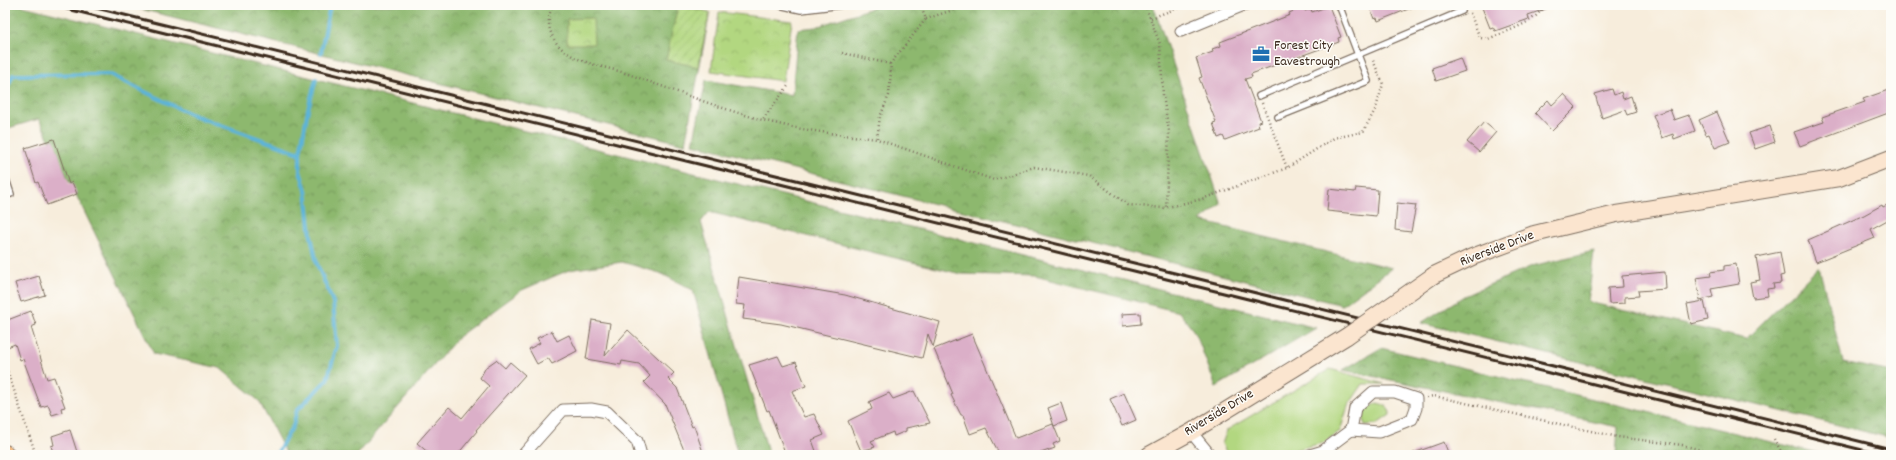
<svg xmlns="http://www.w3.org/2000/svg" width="1896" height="460" font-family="Dekko,sans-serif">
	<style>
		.grass { fill: #b2d780; stroke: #76804f }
		.forest { fill: url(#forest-crowns); stroke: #647146 }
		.park { fill: url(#park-crowns); stroke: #76804f }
		.garden { fill: url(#garden-furrows); stroke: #76804f }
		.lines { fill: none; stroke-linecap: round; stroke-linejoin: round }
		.stream { stroke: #5cb4d9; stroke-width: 4 }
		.building { fill: #dbafc8 }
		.service-casing { stroke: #7d6e60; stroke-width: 8 }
		.minor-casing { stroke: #7d6e60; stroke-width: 13 }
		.secondary-casing { stroke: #7d6e60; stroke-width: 18 }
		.primary-casing { stroke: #7d6e60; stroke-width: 20 }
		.path { stroke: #7d6e60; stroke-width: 2.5; stroke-dasharray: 1 3; stroke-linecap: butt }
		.service { stroke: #fff; stroke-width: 5.5 }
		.minor { stroke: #fff; stroke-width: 11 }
		.secondary { stroke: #fbe5cf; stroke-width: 16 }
		.primary { stroke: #f6be87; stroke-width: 18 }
		.rail { stroke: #3b2a1e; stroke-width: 3 }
		.secondary-bridge-casing { stroke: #7d6e60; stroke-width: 18; stroke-linecap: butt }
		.secondary-bridge { stroke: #fbe5cf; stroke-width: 16 }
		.labels { text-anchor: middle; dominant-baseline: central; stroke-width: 3; stroke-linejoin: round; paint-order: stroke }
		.poi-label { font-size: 14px; fill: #3b2a1e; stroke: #fdfcf7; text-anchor: start }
		.street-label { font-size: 14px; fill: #3b2a1e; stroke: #fdfcf7 }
	</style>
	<defs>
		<pattern id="forest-crowns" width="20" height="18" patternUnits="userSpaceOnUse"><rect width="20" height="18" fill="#8db86e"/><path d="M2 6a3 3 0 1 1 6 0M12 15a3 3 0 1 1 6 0" fill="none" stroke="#74965a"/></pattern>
		<pattern id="park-crowns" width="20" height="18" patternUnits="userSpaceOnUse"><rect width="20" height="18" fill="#b2d780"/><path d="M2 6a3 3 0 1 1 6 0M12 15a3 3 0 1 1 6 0" fill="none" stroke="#9ab96e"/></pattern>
		<pattern id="garden-furrows" width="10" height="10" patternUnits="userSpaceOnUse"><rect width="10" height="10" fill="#b2d780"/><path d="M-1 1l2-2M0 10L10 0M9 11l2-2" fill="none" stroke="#9ab96e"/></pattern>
	</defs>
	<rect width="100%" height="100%" fill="#fdfcf7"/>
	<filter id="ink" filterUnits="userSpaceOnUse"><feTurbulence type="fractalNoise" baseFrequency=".025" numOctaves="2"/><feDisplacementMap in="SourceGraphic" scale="8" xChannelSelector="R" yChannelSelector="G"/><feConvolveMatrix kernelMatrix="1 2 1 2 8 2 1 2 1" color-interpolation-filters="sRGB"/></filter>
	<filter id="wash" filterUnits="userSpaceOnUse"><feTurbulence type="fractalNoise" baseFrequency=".012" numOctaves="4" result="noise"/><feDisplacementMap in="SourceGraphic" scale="16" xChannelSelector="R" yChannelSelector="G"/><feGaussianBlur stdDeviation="0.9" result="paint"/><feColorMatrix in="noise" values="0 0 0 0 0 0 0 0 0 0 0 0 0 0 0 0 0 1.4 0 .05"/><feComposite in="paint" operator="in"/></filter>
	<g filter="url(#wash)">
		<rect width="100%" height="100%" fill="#f7eddc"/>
		<path class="grass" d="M1330 369 1384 384H1363L1348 406 1340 431 1323 443 1273 455H1228L1222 444 1227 430Z
			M1377 403C1385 405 1390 406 1390 415L1377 424 1365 425 1362 417 1367 408Z"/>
		<path class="forest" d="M5 5H19L1316 328 1216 387 1196 334 1179 312 1035 276 961 274 709 212 701 222 769 455H738L693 290 660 273 622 262 569 270 522 290 459 336 357 455H287L259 401 220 368 154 354 39 119 5 129Z
			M124 5H672L709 17 685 144Z
			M880 5H1153L1221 204 1200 221 1392 268 1342 305 693 144 706 80 792 95 798 29 816 27Z
			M1594 251 1588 302 1746 339 1819 267 1843 362 1891 372V438L1421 323 1464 296 1532 266Z
			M1381 348 1826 455H1616L1618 427 1343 370Z"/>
		<path class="park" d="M719 12 792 21 783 81 711 71Z
			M593 18 594 44H567V19Z"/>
		<path class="garden" d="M678 5 710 12 698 67 666 60Z"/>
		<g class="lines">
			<path class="stream" d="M321 53 330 5
				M5 92 13 75 109 74 190 114 300 153
				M276 455 293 426 297 410 327 380 337 346 333 302 317 264 311 236 306 190 300 171V153L308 109 316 79"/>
		</g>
		<g id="blocks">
			<path class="building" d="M1369 5H1416V6L1378 21 1377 18 1374 19Z
				M1481 5H1551V7L1528 15 1529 19 1495 31 1493 27 1490 28Z
				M1329 6 1341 37 1338 38 1339 42 1251 74 1252 77 1245 79 1261 121 1258 122 1259 127 1225 140 1223 136 1218 138 1213 123 1216 122 1199 78 1202 77 1196 58 1213 52 1212 49 1221 46 1220 42 1290 15 1289 13 1303 7 1305 11 1311 9 1312 12Z
				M1460 58 1465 71 1436 81 1432 68Z
				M1612 89 1614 95 1621 92 1623 99 1631 96 1636 112 1627 115 1625 110 1602 118 1595 94Z
				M1891 89V112L1800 146 1794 132 1824 122 1822 117 1865 102 1863 99Z
				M1564 94 1576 107 1552 131 1535 113 1548 100 1552 105Z
				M1670 109 1674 120 1689 115 1695 131 1674 139 1673 134 1662 138 1653 115Z
				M1717 112 1730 142 1715 148 1709 134 1706 135 1699 120Z
				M1484 122 1496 132 1479 152 1467 142Z
				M1770 126 1775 142 1755 149 1749 133Z
				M54 139 69 184 72 182 77 194 47 205 38 182 36 183 25 148Z
				M1356 188 1378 190 1376 216 1327 211 1329 189 1355 192Z
				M1397 203 1416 205 1411 232 1395 230Z
				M1891 203V218L1871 229 1875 238 1816 262 1808 240 1864 215 1882 205 1883 207Z
				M1780 252 1784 275 1780 276 1781 283 1773 284 1774 288 1767 289 1768 296 1753 298 1750 282 1760 280 1756 257Z
				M1736 264 1739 284 1711 289 1713 297 1700 300 1696 278 1711 276 1710 272 1724 270V266Z
				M1665 272 1666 289 1638 291 1639 296 1625 297V303L1609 304 1608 288 1623 287 1622 276Z
				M39 276 45 295 21 302 15 283Z
				M739 277 845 295 940 322 933 347 928 334 922 358 781 324 743 319 745 305 736 304Z
				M1704 301 1708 320 1691 324 1687 304Z
				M31 311 36 325 31 327 47 379 54 377 65 407 61 408 62 412 52 415 48 405 41 407 23 359 20 360 15 344 5 348V321Z
				M1140 313 1141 324 1123 326 1122 314Z
				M592 320 610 323 605 356 628 330 674 373 668 379 677 388 692 427 694 426 704 455H686L665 404 644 382 650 376 639 364 622 361 621 365 586 359Z
				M552 331 557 341 569 335 577 351 552 364 548 358 537 364 529 349 540 343 537 338Z
				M972 334 1016 438 1053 424 1060 441 1053 444 1055 448 1035 455H1000L986 428 970 434 963 415H961L951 395 953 394 934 349Z
				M778 356 783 366 796 362 806 386 792 391 804 417 814 414 824 435 812 440 816 451 804 455H786L769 410 767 411 749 365Z
				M496 360 505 368 510 362 525 375 476 430 477 431 457 455H431L417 443 449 407 462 418 489 386 480 378 486 367Z
				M914 391 930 423 906 428V431L894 436 893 432 871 441 875 447 861 451 848 421 872 409 869 402 889 393 893 399Z
				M1124 393 1136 420 1122 426 1110 399Z
				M1061 403 1067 421 1054 426 1048 408Z
				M70 430 78 455H54L51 446 54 445 52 436Z
				M1444 442 1449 455H1412L1411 454Z"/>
		</g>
	</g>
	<g filter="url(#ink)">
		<use href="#blocks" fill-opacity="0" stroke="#7d6e60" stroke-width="1"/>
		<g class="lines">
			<g class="service-casing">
				<path id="service" d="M779 5 801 10 842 5
					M1259 96 1462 11
					M1278 117 1368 81 1339 5
					M5 176 11 194 5 196"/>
			</g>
			<g class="minor-casing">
				<path id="minor" d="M1181 31 1244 5
					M1191 432 1210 455
					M523 455 563 410 591 409 607 412 637 441 641 455
					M1310 455 1323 451 1351 430 1379 432 1412 419 1416 408V399L1395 392H1373L1355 408 1351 430"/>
			</g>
			<g class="secondary-casing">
				<path id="secondary" d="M1434 275 1472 257 1534 234 1616 214 1839 178 1891 158
					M1149 455 1191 432 1347 336"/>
			</g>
			<g class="primary-casing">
				<path id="primary" d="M5 454V455"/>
			</g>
			<path class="path" d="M554 5C543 20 551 42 566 52 584 65 608 67 628 74 685 94 742 118 802 129 826 133 852 136 877 139
				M920 5 926 19 890 64 891 71 889 95 880 117 877 139 994 180 1034 167 1089 176 1128 205 1164 208 1202 199 1287 168 1334 138 1363 132 1376 108 1383 84 1372 58
				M1145 5 1160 44 1163 96 1169 131 1166 207
				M1542 10 1551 5
				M1470 13 1480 38 1488 39C1501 33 1542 21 1542 5
				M1151 18 1186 5
				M926 19 967 5
				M842 53 890 64
				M1262 103 1287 168
				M763 119 788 86
				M5 364 36 455
				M1427 397 1434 396 1618 437 1682 445 1720 455
				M1774 439 1783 455"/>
			<use href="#service" class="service"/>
			<use href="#minor" class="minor"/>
			<use href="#secondary" class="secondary"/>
			<use href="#primary" class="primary"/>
			<path class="rail" d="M51 5 1883 455
				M84 5 1891 449"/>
			<g class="secondary-bridge-casing">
				<path id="secondary-bridge" d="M1347 336 1434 275"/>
			</g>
			<use href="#secondary-bridge" class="secondary-bridge"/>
		</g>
	</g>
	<defs>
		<g id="office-bare" transform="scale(1.38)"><path d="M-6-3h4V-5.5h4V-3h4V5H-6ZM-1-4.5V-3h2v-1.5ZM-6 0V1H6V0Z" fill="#1f6fb2" stroke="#fdfcf7" stroke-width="2.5" paint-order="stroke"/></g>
	</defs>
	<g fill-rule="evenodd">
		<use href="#office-bare" x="1261" y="54"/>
	</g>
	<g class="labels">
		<g class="poi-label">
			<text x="1274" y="46">Forest City<tspan x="1274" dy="16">Eavestrough</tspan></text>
		</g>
		<g class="street-label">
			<text transform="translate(1497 249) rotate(-21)">Riverside Drive</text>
			<text transform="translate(1219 413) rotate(-31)">Riverside Drive</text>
		</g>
	</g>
	<rect width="1896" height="460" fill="none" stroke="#fdfcf7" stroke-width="20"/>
</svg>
